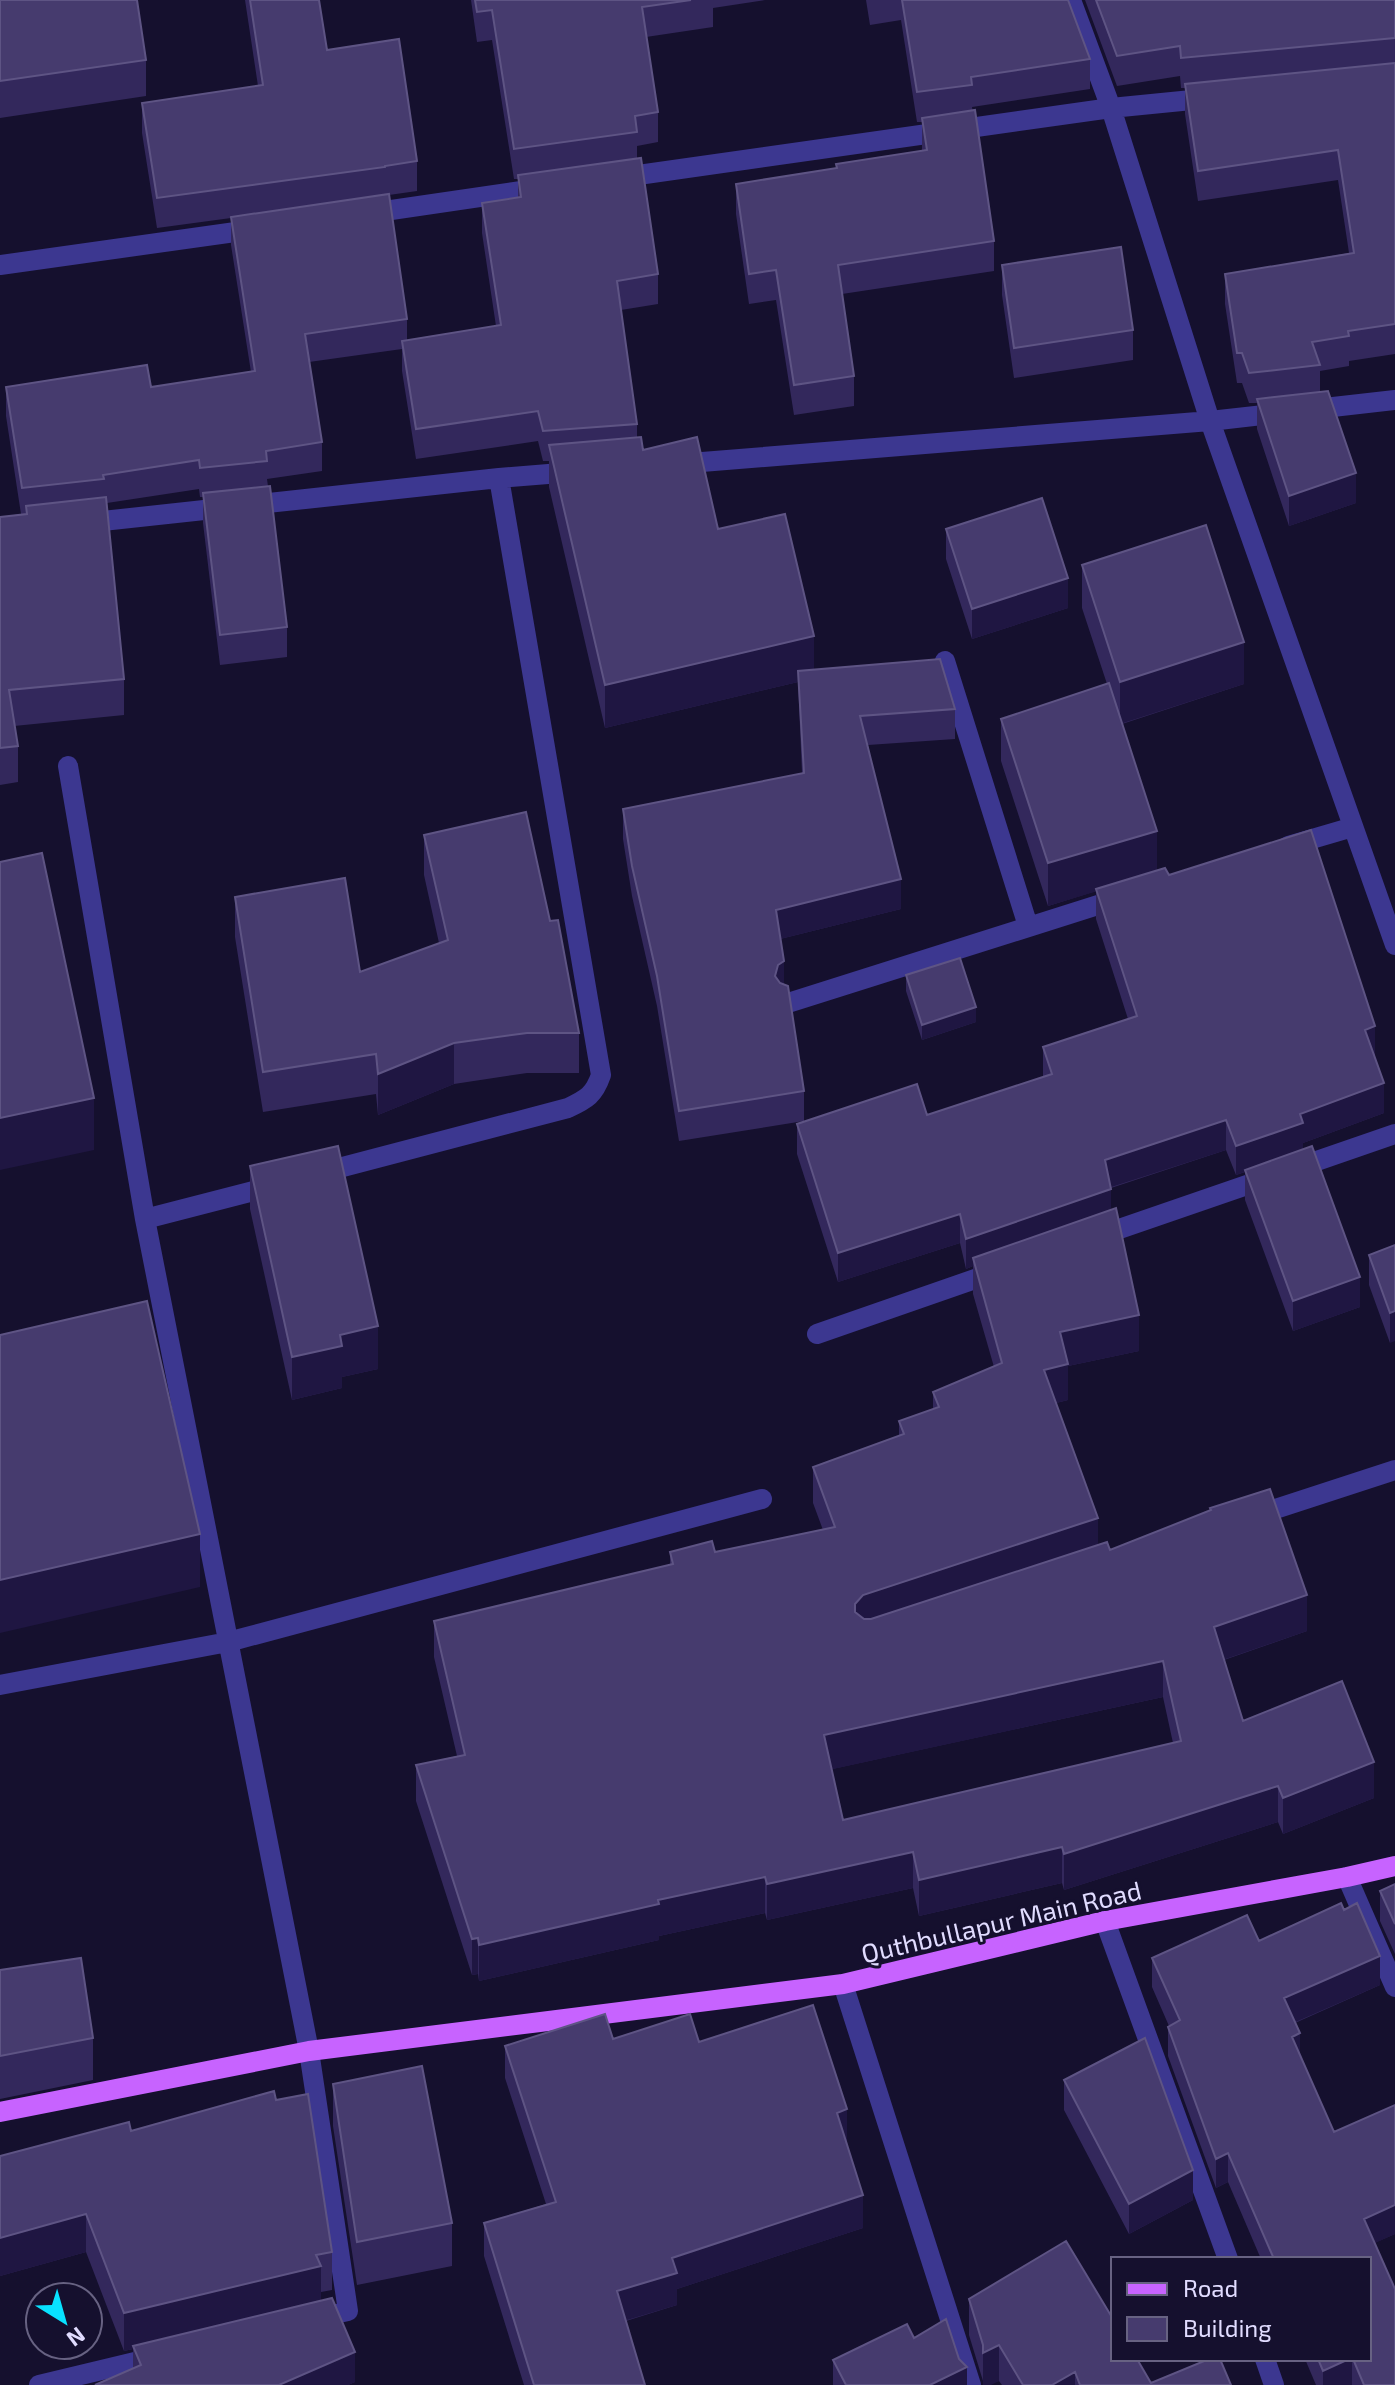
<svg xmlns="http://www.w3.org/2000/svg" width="1395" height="2385" font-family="'Exo 2',sans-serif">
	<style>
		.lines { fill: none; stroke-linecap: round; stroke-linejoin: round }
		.minor { stroke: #3c3790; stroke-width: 20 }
		.major { stroke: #c763ff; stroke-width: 20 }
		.wall { fill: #33285c; fill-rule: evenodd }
		.shaded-wall { fill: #1f1642 }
		.building { fill: #463b6e; stroke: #5e5484; stroke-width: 2; fill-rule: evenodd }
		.labels { text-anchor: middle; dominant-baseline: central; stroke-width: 6; stroke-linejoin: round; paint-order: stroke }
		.street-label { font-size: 26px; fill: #e1dcff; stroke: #15102e }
	</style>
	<rect width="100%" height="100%" fill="#15102e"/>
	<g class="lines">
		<path class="minor" d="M1071 0 1111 108 1210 421 1395 945
			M617 178 1111 108 1212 98
			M364 214 542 188
			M0 265 257 229
			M677 464 1210 421 1395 400
			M84 523 499 478 573 472
			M945 661 1028 926
			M68 766 145 1219 309 2051 348 2311 311 2319
			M1288 846 1353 827
			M788 1003 1120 898
			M316 1174 568 1108C587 1099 594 1095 601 1075L499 478
			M145 1219 273 1186
			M1096 1237 1395 1134
			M817 1334 998 1271
			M1251 1517 1395 1470
			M0 1685 228 1642 762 1499
			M1347 1877 1395 1987
			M1105 1921 1228 2259
			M843 1984 971 2385
			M1265 2359 1274 2385
			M39 2385 160 2356"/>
		<path class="major" d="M0 2112 309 2051 843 1984 1105 1921 1347 1877 1395 1866"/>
	</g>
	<path class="wall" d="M0 0 146 60V96L0 118Z
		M245 0H319L327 50 417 161V191L389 195 407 319V340L496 326 482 233V203L518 197V179H514L492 40 477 42 471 0H765L713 8V27L646 37 658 112V142L637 146V158L658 274V304L621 310 637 424V437L643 450 718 529 814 669 955 709V739L868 745 901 909 780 939 784 984 804 1091V1121L679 1141 657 1006 632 896 623 839V809L802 773 798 682 605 728 549 487V461H543L538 441 416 459 402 371V349L309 362 322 442V471L267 479 287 627V657L220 665 203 523V497H200L199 489 107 503 124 679V715L14 726 18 746V782L0 785V517L21 514 6 416V387H151L251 372 231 245V218L157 228 142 133V103L258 86Z
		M866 0H1068L1090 59V89L972 107 994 241V271L842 294 854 376V406L794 415 776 300 749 304 736 214V184L836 169V164L922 151V122H917L901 20 870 25Z
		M1085 0H1395V354L1349 361V366L1320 371V392L1356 503 1289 526 1257 429V403H1249L1242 383H1237L1225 304V274L1349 253 1338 180 1198 201 1185 114V88H1181L1180 76 1117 86Z
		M1002 265 1133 330V360L1014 378 1002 295Z
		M946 529 1068 608 972 639 946 559Z
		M1082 565 1244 684 1122 724 1157 871 1169 875 1375 1056H1374L1384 1113 1303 1143V1150L1360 1307 1293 1331 1245 1200V1172L1236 1175 1226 1150 1111 1188V1210L1139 1351 1068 1366V1400L1056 1403 1098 1545 1307 1631 1224 1660 1243 1721 1374 1798 1283 1834 1278 1822 1064 1890 1062 1883 919 1916 913 1888 767 1920 765 1913 659 1936V1940L479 1981 478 1974 472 1975 416 1801V1765L457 1756 434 1657V1621L670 1565V1552H715L823 1530 813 1503V1467L899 1436V1421L933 1409V1392L994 1367 973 1294V1266L966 1269 960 1243 838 1282 797 1154V1124L927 1115 1043 1077V1047L1128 1019 1096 919V891L1048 906 1001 761V719L1107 684 1082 608ZM1163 1697 1173 1743 843 1820 832 1769Z
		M424 835 550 921 579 1033V1073H527L454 1084 378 1115 376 1094 263 1112 235 937V897L360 972 439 943 424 875Z
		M906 975 976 1022 922 1040 906 991Z
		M250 1166 378 1369 342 1377V1388L292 1400 250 1209Z
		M1395 1245 1390 1343 1369 1285V1255Z
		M1395 1884V1954L1380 1921V1891Z
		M1259 1941 1380 1985 1295 2023 1300 2055 1334 2132 1395 2105V2234L1374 2243 1395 2385H1316L1305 2359H1369V2259H1261L1228 2182 1216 2188 1168 2056V2027L1169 2026 1152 1987V1958Z
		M0 1970 93 2038V2080L0 2099Z
		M613 2039 699 2042 847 2142 863 2228 677 2289V2305L626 2321 645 2385H524L484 2256V2223L546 2204 505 2078V2046Z
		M1064 2080 1193 2200 1129 2234 1064 2110Z
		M333 2084 452 2223V2266L357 2285 333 2126Z
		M276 2100 332 2252V2290L321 2292V2301L355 2382 348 2385H95L133 2368V2349L124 2351 86 2252 0 2276V2156L131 2131Z
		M969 2299 1151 2383 1231 2385H1002L999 2381 983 2385V2381L969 2335Z
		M914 2338 967 2385H833V2360Z"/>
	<path class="shaded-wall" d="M1356 473V503L1289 526V496Z
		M1068 578V608L972 639V609Z
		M814 636V678L798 671V682L605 728V685Z
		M1244 642V684L1120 724V682Z
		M1157 831V873L1048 906V863Z
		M901 879V909L776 940V910Z
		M784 961V991L775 976 778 965Z
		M976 1007V1022L922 1040V1025Z
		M1375 1026V1056L1365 1059V1030Z
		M454 1043V1084L378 1115V1074Z
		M1384 1083V1113L1303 1143V1152L1236 1175V1146L1300 1114Z
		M94 1098V1150L0 1170V1118Z
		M1226 1120V1150L1105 1189V1160Z
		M1111 1189V1218L973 1258V1266L966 1269V1239Z
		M960 1214V1243L838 1282V1253Z
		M1360 1277V1307L1293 1331V1301Z
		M1395 1311V1341L1390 1343V1313Z
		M1139 1315V1351L1068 1366V1400L1044 1406V1370L1060 1332Z
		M378 1326V1369L342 1377V1388L292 1400V1357L340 1335Z
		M1098 1518V1554L855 1640V1604L863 1595Z
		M200 1534V1587L0 1633V1580Z
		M1307 1595V1631L1214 1663V1627Z
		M1163 1661V1697L824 1771V1735Z
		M1374 1762V1798L1283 1834V1798Z
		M1278 1786V1822L1064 1890V1854Z
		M1062 1847V1883L919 1916V1880Z
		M913 1852V1888L767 1920V1884Z
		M765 1877V1913L659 1936V1940L479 1981V1945L658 1900Z
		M478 1938V1974L472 1975V1939Z
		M1380 1956V1985L1284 2027V1998Z
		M1300 2033V2062L1292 2037Z
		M847 2109V2142L837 2145V2113Z
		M1228 2153V2182L1216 2188V2159Z
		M1193 2170V2200L1129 2234V2204Z
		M863 2195V2228L677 2289V2305L617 2323V2291L672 2258Z
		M1395 2205V2234L1364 2248V2219Z
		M86 2214V2252L0 2276V2238Z
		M321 2266V2304L133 2346V2349L124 2351V2313Z
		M999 2345V2381L991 2385H983V2353Z
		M355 2352V2382L348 2385H279Z
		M1349 2359H1352V2385H1323V2371Z
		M967 2367V2385H930Z
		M1075 2372V2385H1052Z"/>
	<path class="building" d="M0 0H137L146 60 0 81Z
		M250 0H319L327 50 399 39 417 161 385 166V167L157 198 142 103 263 85Z
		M475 0H691L642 7 658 112 635 116 637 132 514 149 492 10 477 12Z
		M902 0H1068L1090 59 971 77 972 85 917 92Z
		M1096 0H1395V38L1181 58 1180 46 1117 56Z
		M1395 63V324L1348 331 1349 336 1312 342 1320 365 1249 373 1242 353H1237L1225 274 1354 253 1338 150 1198 171 1185 84Z
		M975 110 994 241 838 265 854 376 794 385 776 270 749 274 736 184 837 168 836 164 927 150 922 118Z
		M641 158 658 274 617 281 637 424 543 431 538 411 416 429 402 341 501 325 482 203 521 197 518 175Z
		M389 194 407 319 305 334 322 442 266 451 267 461 200 468 199 460 103 475 104 479 22 488 6 387 147 365 151 387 255 371 231 217Z
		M1121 247 1133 330 1014 348 1002 265Z
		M1328 391 1356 473 1289 496 1257 399Z
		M641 437 643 450 697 437 718 529 785 514 814 636 605 685 549 445Z
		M270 486 287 627 220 635 203 493Z
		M106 497 124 679 9 690 18 746 0 748V517L27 514 26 506Z
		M1042 498 1068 578 972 609 946 529Z
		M1206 525 1244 642 1120 682 1082 565Z
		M940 659 955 709 860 716 901 879 776 910 784 961 778 965 775 976 780 983 788 986 804 1091 679 1111 657 976 632 866 623 809 804 773 798 671Z
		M1109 683 1157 831 1048 863 1001 719Z
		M526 812 550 921 558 920 579 1033H527L454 1043 378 1074 376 1054 263 1072 235 897 345 878 360 972 448 940 424 835Z
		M1311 830 1375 1026 1365 1030 1384 1083 1300 1114 1303 1123 1236 1146 1226 1120 1105 1160 1111 1189 966 1239 960 1214 838 1253 797 1124 917 1084 927 1115 1052 1074 1043 1047 1137 1016 1096 889 1165 868 1169 875Z
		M42 853 94 1098 0 1118V862Z
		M960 958 976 1007 922 1025 906 975Z
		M338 1146 378 1326 340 1335 342 1346 292 1357 250 1166Z
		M1312 1146 1360 1277 1293 1301 1245 1170Z
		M1116 1208 1139 1315 1060 1332 1068 1364 1044 1370 1098 1518 863 1595 855 1604V1612L864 1619H871L1107 1542 1110 1550 1211 1510 1210 1508 1270 1489 1307 1595 1214 1627 1243 1721 1342 1681 1374 1762 1283 1798 1278 1786 1064 1854 1062 1847 919 1880 913 1852 767 1884 765 1877 658 1900 659 1904 479 1945 478 1938 472 1939 416 1765 465 1755 434 1621 673 1564 670 1552 712 1541 715 1552 835 1527 813 1467 904 1434 899 1421 939 1407 933 1392 1002 1363 973 1258ZM1163 1661 1181 1741 843 1820 824 1735Z
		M1395 1245V1311L1390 1313 1369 1255Z
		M147 1301 200 1534 0 1580V1335Z
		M1395 1884V1924L1380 1891Z
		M1341 1903 1344 1910 1357 1903 1380 1956 1284 1998 1300 2033 1292 2037 1334 2132 1395 2105V2205L1364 2219 1395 2289V2385H1364L1353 2359H1369V2259H1274L1228 2153 1216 2159 1168 2027 1180 2020 1152 1958 1247 1915 1259 1941Z
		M81 1958 93 2038 0 2056V1970Z
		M813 2005 847 2109 837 2113 863 2195 672 2258 677 2273 617 2291 645 2385H534L484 2223 556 2202 505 2046 605 2014 613 2039 690 2014 699 2042Z
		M1145 2038 1193 2170 1129 2204 1064 2080Z
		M422 2066 452 2223 357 2242 333 2084Z
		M274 2091 276 2100 308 2094 332 2252 316 2255 321 2266 124 2313 86 2214 0 2238V2156L129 2122 131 2131Z
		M1066 2241 1113 2319V2359H1137L1151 2383 1209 2359H1220L1231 2385H1080L1075 2372 1052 2385H1023L999 2345 983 2353V2345L969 2299Z
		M332 2298 355 2352 279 2385H95L141 2365 133 2346Z
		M946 2319 959 2359 967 2367 930 2385H846L833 2360 907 2324 914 2338Z
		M1318 2359H1349L1323 2371Z"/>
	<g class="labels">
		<g class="street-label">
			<text transform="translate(1001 1921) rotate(-13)">Quthbullapur Main Road</text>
		</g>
	</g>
	<rect x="1111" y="2257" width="260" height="104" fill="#15102e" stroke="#676282" stroke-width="2"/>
	<rect x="1127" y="2283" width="40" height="12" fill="#c763ff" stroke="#676282" stroke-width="2"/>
	<text x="1183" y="2297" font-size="24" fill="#e1dcff">Road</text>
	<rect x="1127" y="2317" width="40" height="24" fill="#463b6e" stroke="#676282" stroke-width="2"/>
	<text x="1183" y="2337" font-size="24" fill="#e1dcff">Building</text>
	<g transform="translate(64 2321) rotate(143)"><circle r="38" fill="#15102e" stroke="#676282" stroke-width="2"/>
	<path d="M0-6L14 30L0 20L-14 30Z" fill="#08e2ff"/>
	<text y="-12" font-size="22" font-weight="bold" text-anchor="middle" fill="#e1dcff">N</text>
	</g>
</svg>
